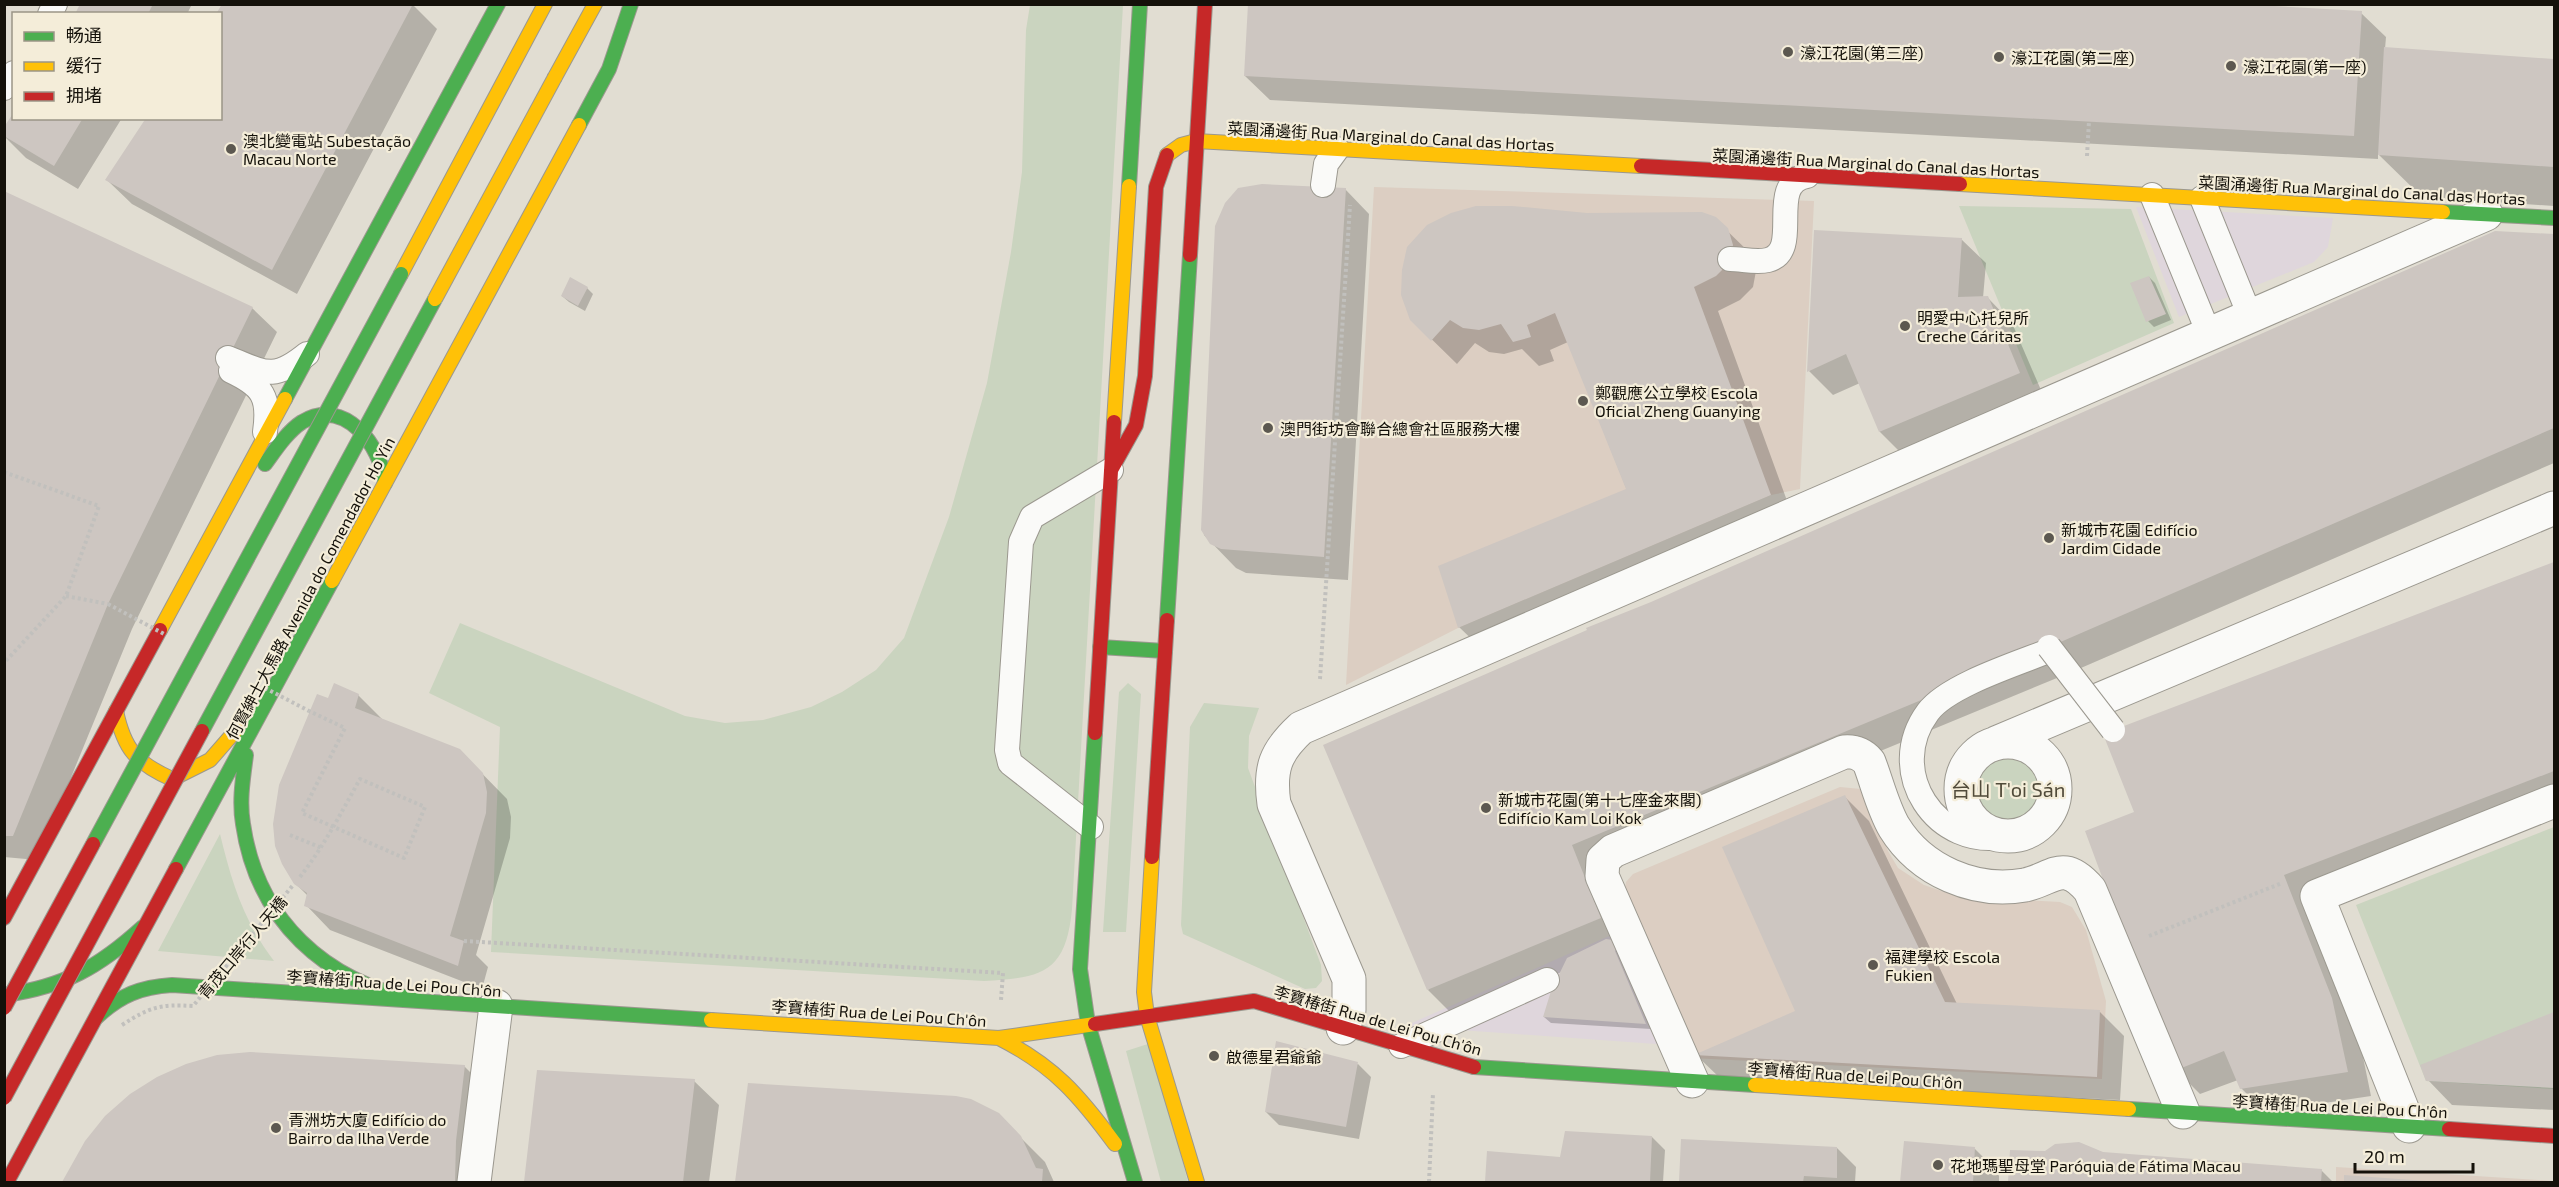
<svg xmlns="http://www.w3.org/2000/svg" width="2559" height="1187" font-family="'Exo 2','Noto Sans SC',sans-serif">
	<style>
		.industrial { fill: #dfd6dc }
		.education { fill: #dccec2 }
		.green { fill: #cad4bf }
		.shadow { fill: #0003 }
		.building { fill: #cdc6c1 }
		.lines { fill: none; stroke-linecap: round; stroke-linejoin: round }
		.lane-casing { stroke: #9b988f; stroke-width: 26 }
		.street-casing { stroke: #9b988f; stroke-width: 35 }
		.fast-casing { stroke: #9b988f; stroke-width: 16 }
		.slow-casing { stroke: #9b988f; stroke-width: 16 }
		.jam-casing { stroke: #9b988f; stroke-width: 16 }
		.path { stroke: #c1c0bd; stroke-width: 4; stroke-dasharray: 3 3; stroke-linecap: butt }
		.lane { stroke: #fafaf8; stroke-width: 24 }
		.street { stroke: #fafaf8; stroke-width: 33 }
		.fast { stroke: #4caf50; stroke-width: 14 }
		.slow { stroke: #ffc107; stroke-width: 14 }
		.jam { stroke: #c62828; stroke-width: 14 }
		.lane-bridge-casing { stroke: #9b988f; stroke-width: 26; stroke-linecap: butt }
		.fast-bridge-casing { stroke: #9b988f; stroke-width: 16; stroke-linecap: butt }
		.slow-bridge-casing { stroke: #9b988f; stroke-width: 16; stroke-linecap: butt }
		.jam-bridge-casing { stroke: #9b988f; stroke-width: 16; stroke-linecap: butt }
		.path-bridge { stroke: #c1c0bd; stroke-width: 4; stroke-dasharray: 3 3; stroke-linecap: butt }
		.lane-bridge { stroke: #fafaf8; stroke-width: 24 }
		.fast-bridge { stroke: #4caf50; stroke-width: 14 }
		.slow-bridge { stroke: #ffc107; stroke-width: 14 }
		.jam-bridge { stroke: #c62828; stroke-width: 14 }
		.poi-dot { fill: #5c5850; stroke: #f4edd9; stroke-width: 2 }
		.labels { text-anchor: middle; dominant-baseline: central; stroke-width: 4.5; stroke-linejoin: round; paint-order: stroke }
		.poi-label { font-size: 16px; fill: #14110a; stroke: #f4edd9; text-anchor: start }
		.street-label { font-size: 16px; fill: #14110a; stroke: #f4edd9 }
		.quarter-label { font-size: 20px; fill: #514b3a; stroke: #f4edd9 }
	</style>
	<rect width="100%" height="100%" fill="#e1ddd2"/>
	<path class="industrial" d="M2136 207 2333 218 2328 247 2314 262 2179 317Z
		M1618 932 1670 1045 1405 1026Z"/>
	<path class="education" d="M1374 187 1814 201 1800 489 1771 495 1458 628 1346 685Z
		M1840 787 1861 789 1868 801 1888 851 1898 868 1924 885 1956 896 2060 902 2072 907 2086 930 2106 1001 2102 1079 1691 1058 1624 894 1626 882 1633 874Z
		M2336 1167 2554 1181V1182H2336Z"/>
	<path class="green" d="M1030 5H1123L1072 909C1066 973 1042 978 984 981L491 952 500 727 429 693 460 623 685 716 725 723 763 720 811 707 842 692 876 670 904 638 949 517 987 383 1011 252 1022 172 1026 30Z
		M1959 206 2131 209 2174 323 2033 385Z
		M1128 683 1141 694 1126 932H1103L1119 692Z
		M1204 703 1259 708 1249 736 1248 768 1321 965 1322 981 1316 988 1305 989 1183 934 1181 925 1190 727Z
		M1966 789a42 42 0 1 1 84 0a42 42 0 1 1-84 0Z
		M2554 827V1089L2426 1081 2356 905Z
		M220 834C232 883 243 920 274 961L158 951Z
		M1151 1043 1188 1182H1161L1126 1051Z"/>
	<path class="shadow" d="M82 4H192L187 14H76Z
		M412 4 437 29 297 294 132 204 107 180 220 118Z
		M2361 13 2386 37 2385 49 2554 60V206L2422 197 2378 154V159L1270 100 1245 76Z
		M14 118H122L78 189 26 158 4 136Z
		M1345 189 1369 214 1348 580 1246 573 1236 568 1204 535 1202 519Z
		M4 193 252 308 277 332 132 629 37 860 4 857Z
		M1587 215 1715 219 1752 255 1756 271 1753 287 1740 300 1718 311 1794 520 1484 651 1459 627 1627 490 1568 342 1550 350 1554 361 1539 366 1522 349 1504 354 1489 352 1475 343 1457 364 1411 319Z
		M2495 233 2554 236V463L2074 671 1595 869 1623 954 1620 958 1651 1029 1551 1023 1544 1017 1562 972 1452 1014 1428 990 1659 600Z
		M1961 239 1986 263 1983 298H1988L2012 323 2044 397 1904 456 1880 432 1860 383 1833 395 1809 371Z
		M2149 277 2155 283 2171 320 2154 327 2148 321Z
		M587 288 593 294 585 311 569 302 562 296Z
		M2554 564V815L2307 900 2356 1023 2371 1096 2265 1112 2241 1088 2238 1080 2200 1094 2176 1070 2136 813 2105 735Z
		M358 695 383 720 459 750 507 799 511 817 510 838 476 955 488 967 482 989 330 930 306 905 308 896 295 883 328 700Z
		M1845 797 1869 821 1957 1004 2100 1012 2124 1036 2120 1100 1720 1078 1696 1055 1797 1012Z
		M2554 1014V1110L2452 1105 2428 1080 2422 1066Z
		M1358 1064 1371 1077 1359 1139 1279 1125 1266 1112Z
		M464 1066 489 1091 479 1182H64L87 1142Z
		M539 1071 694 1081 719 1105 709 1182H525Z
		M749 1084 998 1115 1045 1162 1054 1182H737Z
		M1652 1137 1665 1150 1663 1182H1486L1488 1153 1561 1159Z
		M1682 1141 1837 1148 1856 1167 1855 1182H1680Z
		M1906 1143 1975 1149 1999 1173V1182H1901Z
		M2012 1152 2103 1153 2321 1170 2333 1182H2009Z
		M2346 1177 2430 1182H2345Z"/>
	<path class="building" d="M80 4H153L148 14H75Z
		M222 4H413L272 270 105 180 146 118H220V14H216Z
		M1248 4H2239L2362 11 2354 136 1244 76Z
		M2384 47 2554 59V167L2378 155Z
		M14 112V118H83L54 166 4 136V127Z
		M1262 184 1346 188 1324 557 1221 549 1210 544 1201 530 1215 226 1225 203 1238 188Z
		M4 191 253 307 108 604 13 836H4Z
		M1476 206H1512L1587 213 1702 212 1716 217 1728 228 1733 245 1730 262 1716 276 1694 287 1771 495 1458 628 1438 566 1626 489 1555 313 1527 325 1531 337 1513 342 1501 324 1479 330 1463 328 1450 320 1431 341 1410 320 1401 295 1402 270 1407 247 1427 225 1451 213Z
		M1814 230 1962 238 1958 297 1988 296 2020 373 1879 432 1846 354 1807 372Z
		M2495 231 2554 234V428L2049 647 1572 845 1601 918 1427 990 1323 745 1587 630 1586 628 1651 602Z
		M2149 276 2166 314 2146 322 2130 283Z
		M570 277 588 287 578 306 561 296Z
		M2554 562V771L2284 875 2332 998 2348 1072 2240 1089 2224 1051 2174 1071 2085 831 2134 812 2103 734Z
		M334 683 359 694 355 708 460 749 483 773 487 792 486 813 450 936 464 941 458 966 304 906 307 893 294 884 282 864 275 846 273 824 279 785 317 694 328 698Z
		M1845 795 1945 1002 2100 1010 2097 1077 1694 1055 1795 1011 1722 847Z
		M1606 939 1613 940 1618 947 1615 951 1646 1024 1543 1017 1551 991 1567 958Z
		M2554 1012V1088L2426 1081 2420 1065Z
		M1276 1041 1358 1062 1346 1127 1265 1112Z
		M250 1052 465 1065 456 1141 455 1182H62L85 1141 105 1116 130 1094 157 1077 186 1064 217 1055Z
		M537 1070 695 1079 683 1182H524Z
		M748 1083 956 1096 971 1099 999 1113 1021 1136 1036 1168 1043 1169 1042 1182H735Z
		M1565 1131 1652 1136 1650 1182H1485L1487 1151 1560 1157Z
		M1681 1139 1837 1147V1178L1804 1176 1803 1182H1679Z
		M1904 1141 1975 1147 1973 1182H1900Z
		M2079 1142 2103 1152 2322 1169 2321 1182H2008L2010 1150 2045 1151 2055 1144Z
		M2344 1175 2426 1181V1182H2344Z"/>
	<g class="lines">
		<g class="lane-casing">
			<path id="lane" d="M50 14 55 4
				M4 88 14 73
				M1323 185 1326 164 1337 149
				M2152 195 2209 334
				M2202 198 2250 316
				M1730 259C1742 259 1756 263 1768 260 1804 251 1765 183 1807 176
				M228 358C265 373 274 381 307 354
				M231 371C263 386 270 397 265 432
				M1091 827 1010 763 1007 750 1021 542 1032 517 1111 470
				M2008 836C1936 852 1884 771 1928 712 1948 685 2019 663 2051 650
				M1401 1046 1547 980"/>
		</g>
		<g class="street-casing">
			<path id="street" d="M1961 789a47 47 0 1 1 94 0a47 47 0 1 1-94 0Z
				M1996 743 2554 508
				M1343 1028 1349 1010V979L1274 804C1269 769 1275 752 1301 728L2486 214
				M1692 1081 1602 876 1603 860 1613 851 1844 752C1855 751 1862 754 1869 762 1877 783 1883 808 1894 827 1921 871 1975 894 2025 885 2053 879 2063 858 2090 890L2183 1112
				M2409 1126 2317 896 2554 801
				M474 1182 496 1006"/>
		</g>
		<g class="fast-casing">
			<path id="fast" d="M579 125 609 69 631 4
				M1129 186 1140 4
				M2443 212 2554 218
				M285 399 498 4
				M265 464C276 449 287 432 302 422 345 396 381 446 385 483
				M1167 620 1190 255
				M1100 647 1165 651
				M1095 733 1080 969 1088 1024 1135 1182
				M246 755C243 778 239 801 243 824 257 920 325 982 418 1000
				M176 869 332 581
				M4 995C64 987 99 967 143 927
				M97 1017C120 995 141 987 172 985L711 1020
				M1474 1067 1755 1085
				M2129 1109 2449 1129"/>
		</g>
		<g class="slow-casing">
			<path id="slow" d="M555 77 595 4
				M1167 155 1181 145 1196 141 1641 166
				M1960 184 2443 212
				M401 274 545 4
				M1114 422 1129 186
				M332 581 579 125
				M160 630 285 399
				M116 711C124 749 136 763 172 779L210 760 238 728
				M1152 857 1144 992 1147 1016 1197 1182
				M711 1020 999 1038 1095 1024
				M999 1038C1054 1066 1079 1095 1115 1144
				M1755 1085 2129 1109"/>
		</g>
		<g class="jam-casing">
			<path id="jam" d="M1641 166 1960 184
				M1190 255 1205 4
				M1111 470 1136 425 1145 376 1156 187 1167 155
				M1095 733 1114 422
				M1152 857 1167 620
				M4 918 160 630
				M1095 1024 1254 1001 1474 1067
				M2449 1129 2554 1136
				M7 1182 176 869"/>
		</g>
		<path class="path" d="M2087 156 2089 121
			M4 472 99 506 66 596 4 663
			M66 596 108 604
			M1320 679 1350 205
			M290 835 322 848
			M300 877C324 846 341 813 360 779L425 807 404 858 302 813 345 728 309 711
			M2149 936 2282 883
			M464 941 1003 973 1001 1000
			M1429 1182 1433 1093"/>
		<use href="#lane" class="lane"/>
		<use href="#street" class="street"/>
		<use href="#fast" class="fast"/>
		<use href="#slow" class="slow"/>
		<use href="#jam" class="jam"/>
		<g class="lane-bridge-casing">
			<path id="lane-bridge" d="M2049 647 2113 730"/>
		</g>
		<g class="fast-bridge-casing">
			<path id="fast-bridge" d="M202 731 435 299
				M93 844 401 274"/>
		</g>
		<g class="slow-bridge-casing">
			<path id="slow-bridge" d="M435 299 555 77"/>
		</g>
		<g class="jam-bridge-casing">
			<path id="jam-bridge" d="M4 1008 93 844
				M4 1098 202 731"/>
		</g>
		<path class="path-bridge" d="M108 604 166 635
			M265 688 309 711
			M122 1025C150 1007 160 1004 193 1006L294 884"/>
		<use href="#lane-bridge" class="lane-bridge"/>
		<use href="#fast-bridge" class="fast-bridge"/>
		<use href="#slow-bridge" class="slow-bridge"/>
		<use href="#jam-bridge" class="jam-bridge"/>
	</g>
	<g class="poi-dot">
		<circle cx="1788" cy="52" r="6"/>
		<circle cx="1999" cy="57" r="6"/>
		<circle cx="2231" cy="66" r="6"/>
		<circle cx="231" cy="149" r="6"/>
		<circle cx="1905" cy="326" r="6"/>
		<circle cx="1583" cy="401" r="6"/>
		<circle cx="1268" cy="428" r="6"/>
		<circle cx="2049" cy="538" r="6"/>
		<circle cx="1486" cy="808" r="6"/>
		<circle cx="1873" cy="965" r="6"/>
		<circle cx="1214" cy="1056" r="6"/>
		<circle cx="276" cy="1128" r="6"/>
		<circle cx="1938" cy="1165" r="6"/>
	</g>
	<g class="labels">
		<g class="poi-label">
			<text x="1800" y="52">濠江花園(第三座)</text>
			<text x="2011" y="57">濠江花園(第二座)</text>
			<text x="2243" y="66">濠江花園(第一座)</text>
			<text x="243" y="140">澳北變電站 Subestação<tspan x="243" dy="18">Macau Norte</tspan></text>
			<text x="1917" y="317">明愛中心托兒所<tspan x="1917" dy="18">Creche Cáritas</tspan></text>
			<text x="1595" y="392">鄭觀應公立學校 Escola<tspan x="1595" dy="18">Oficial Zheng Guanying</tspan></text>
			<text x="1280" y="428">澳門街坊會聯合總會社區服務大樓</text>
			<text x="2061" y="529">新城市花園 Edifício<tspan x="2061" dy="18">Jardim Cidade</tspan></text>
			<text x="1498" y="799">新城市花園(第十七座金來閣)<tspan x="1498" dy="18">Edifício Kam Loi Kok</tspan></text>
			<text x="1885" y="956">福建學校 Escola<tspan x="1885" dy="18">Fukien</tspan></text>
			<text x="1226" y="1056">啟德星君爺爺</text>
			<text x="288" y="1119">青洲坊大廈 Edifício do<tspan x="288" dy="18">Bairro da Ilha Verde</tspan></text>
			<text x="1950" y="1165">花地瑪聖母堂 Paróquia de Fátima Macau</text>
		</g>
		<g class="street-label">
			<text transform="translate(1391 136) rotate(3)">菜園涌邊街 Rua Marginal do Canal das Hortas</text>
			<text transform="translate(1876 163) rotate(3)">菜園涌邊街 Rua Marginal do Canal das Hortas</text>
			<text transform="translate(2362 190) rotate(3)">菜園涌邊街 Rua Marginal do Canal das Hortas</text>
			<text transform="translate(310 588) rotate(-62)">何賢紳士大馬路 Avenida do Comendador Ho Yin</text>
			<text transform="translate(242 947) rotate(-50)">青茂口岸行人天橋</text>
			<text transform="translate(394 983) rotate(4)">李寶椿街 Rua de Lei Pou Ch'ôn</text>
			<text transform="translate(879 1013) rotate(4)">李寶椿街 Rua de Lei Pou Ch'ôn</text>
			<text transform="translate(1378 1020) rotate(16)">李寶椿街 Rua de Lei Pou Ch'ôn</text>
			<text transform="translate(1855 1075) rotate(4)">李寶椿街 Rua de Lei Pou Ch'ôn</text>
			<text transform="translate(2340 1106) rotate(3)">李寶椿街 Rua de Lei Pou Ch'ôn</text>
		</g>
		<g class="quarter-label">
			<text x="2008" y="789">台山 T'oi Sán</text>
		</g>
	</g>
	<rect width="2559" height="1187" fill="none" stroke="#14110a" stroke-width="12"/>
	<rect x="12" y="12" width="210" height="108" fill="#f4edd9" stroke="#9a9586" stroke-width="1.5"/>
	<rect x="24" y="32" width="30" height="9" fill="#4caf50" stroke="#9a9586" stroke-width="1.5"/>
	<text x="66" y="42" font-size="18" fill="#14110a">畅通</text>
	<rect x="24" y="62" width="30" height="9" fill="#ffc107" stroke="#9a9586" stroke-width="1.5"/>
	<text x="66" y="72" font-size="18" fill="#14110a">缓行</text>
	<rect x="24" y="92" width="30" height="9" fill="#c62828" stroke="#9a9586" stroke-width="1.5"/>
	<text x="66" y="102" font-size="18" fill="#14110a">拥堵</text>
	<path d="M2355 1163v9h118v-9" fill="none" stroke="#14110a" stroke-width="3"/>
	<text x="2364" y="1163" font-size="18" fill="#14110a" stroke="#f4edd9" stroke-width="4.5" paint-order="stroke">20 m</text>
</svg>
